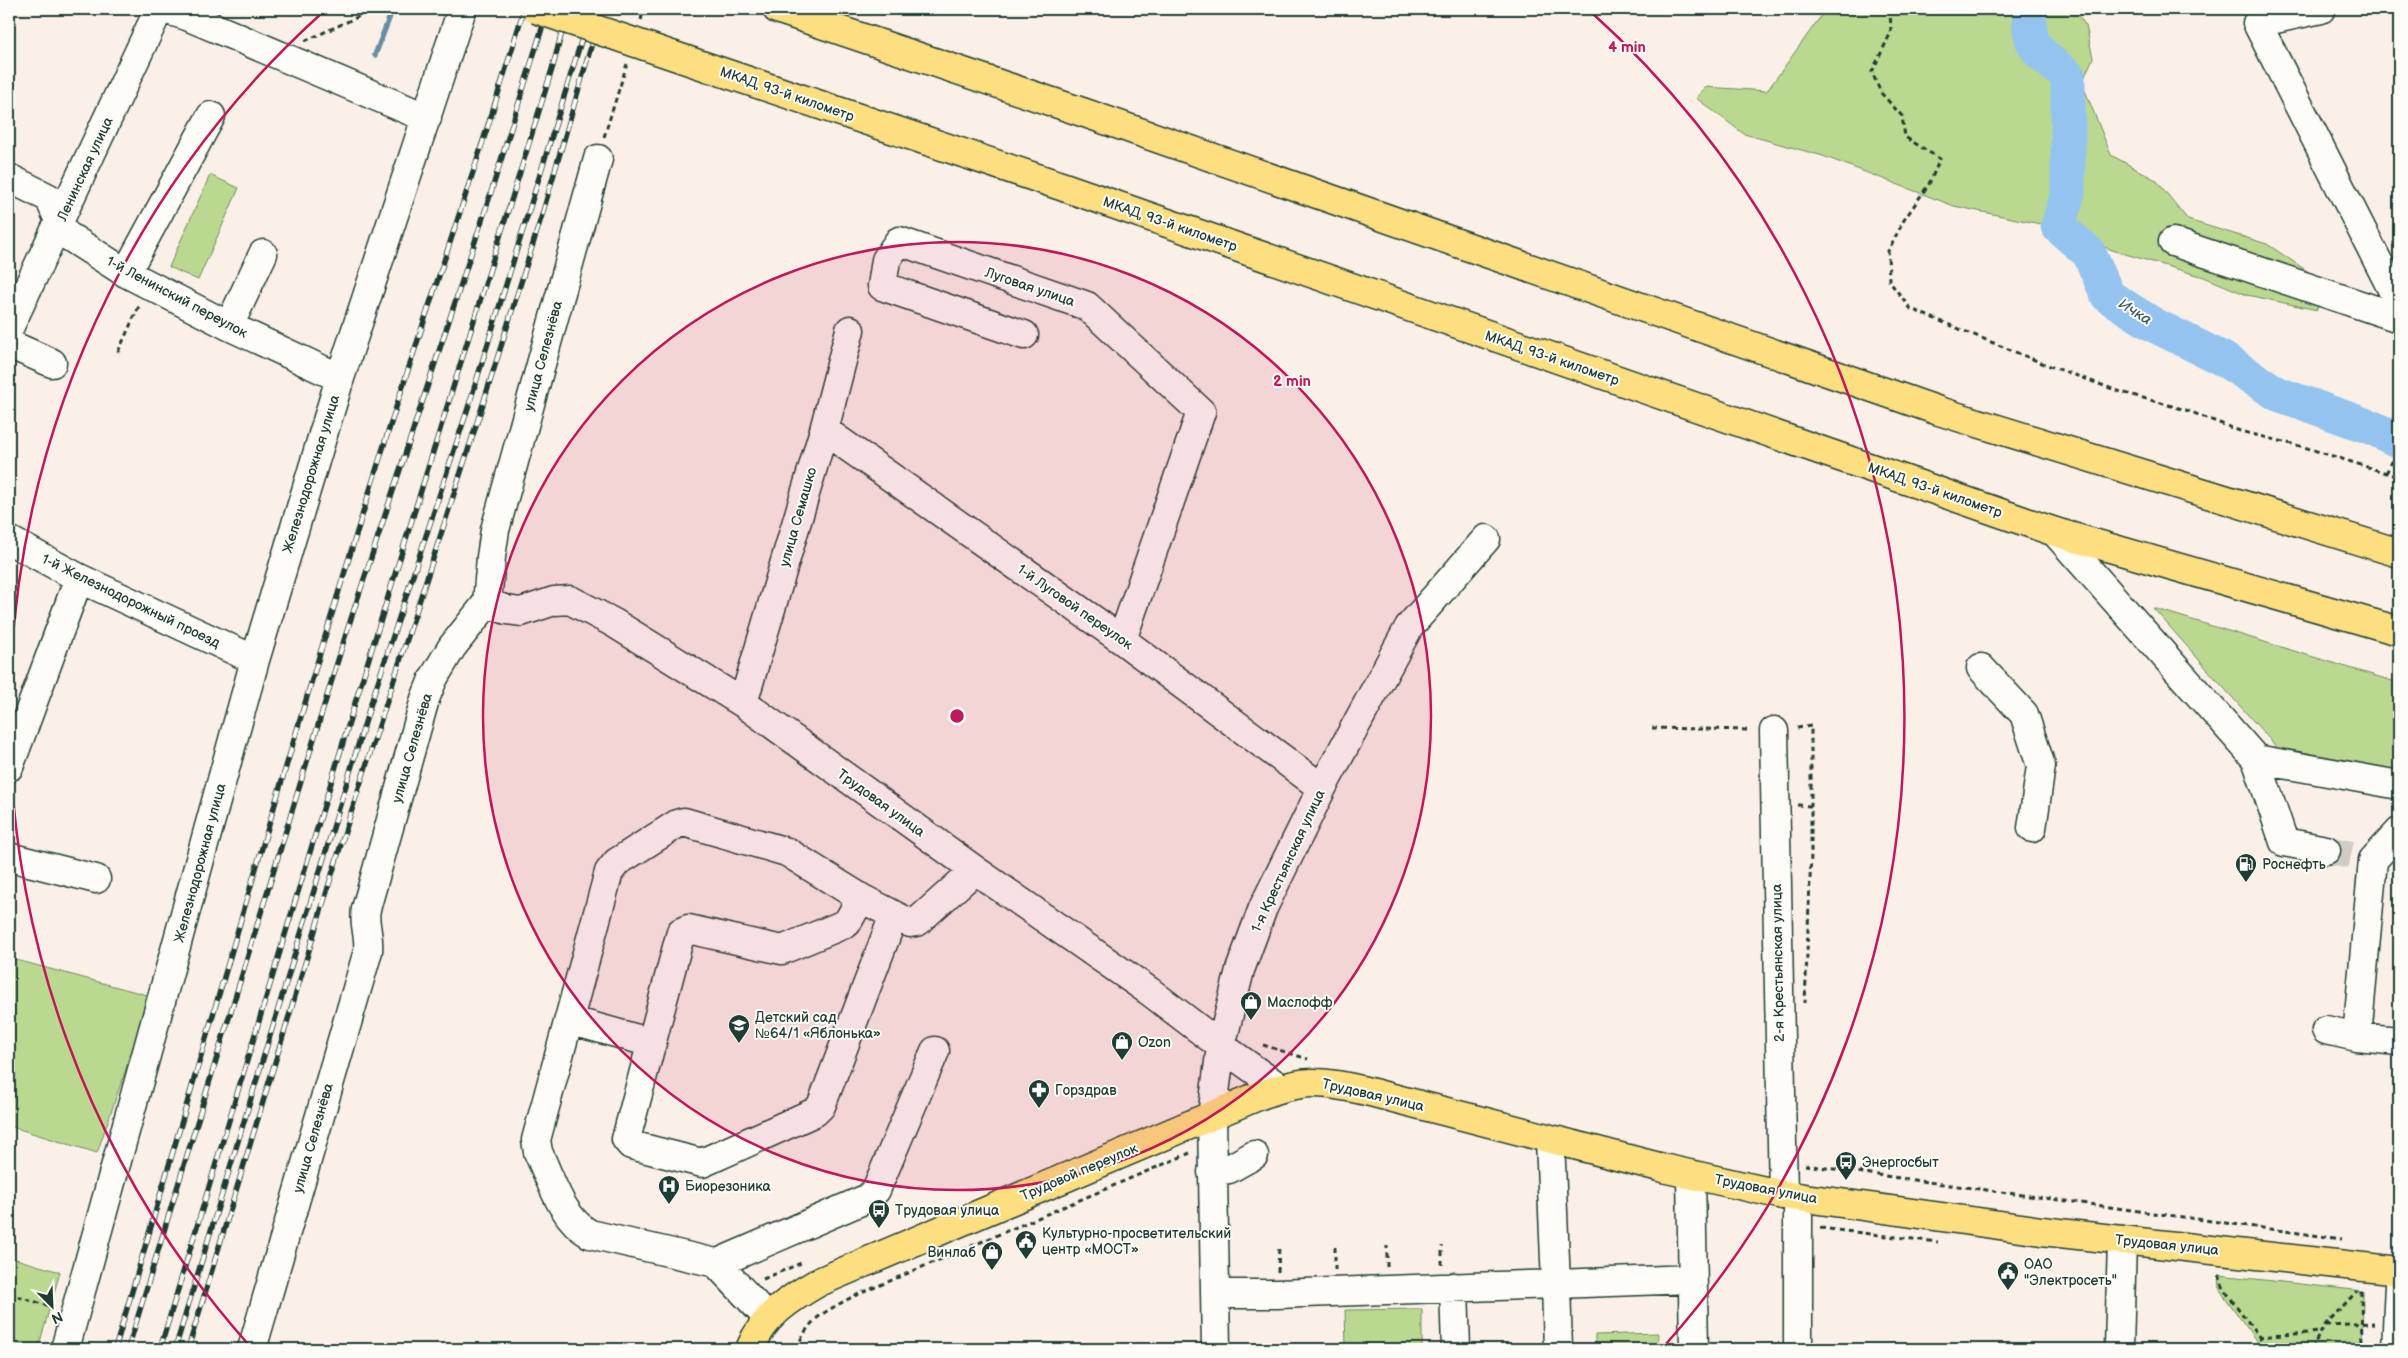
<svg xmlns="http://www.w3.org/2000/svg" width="2408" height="1358" font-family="'Balsamiq Sans',sans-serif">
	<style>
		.green { fill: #bbd890; stroke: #6d8a62 }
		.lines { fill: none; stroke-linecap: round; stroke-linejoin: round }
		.stream { stroke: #658ea4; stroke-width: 5.5 }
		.river { stroke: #93c4ef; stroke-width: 35 }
		.minor-tunnel { stroke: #cfccc3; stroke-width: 28; stroke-dasharray: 28 14; stroke-linecap: butt }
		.minor-casing { stroke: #1f3d34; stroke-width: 31 }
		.major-casing { stroke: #1f3d34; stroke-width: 31 }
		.highway-casing { stroke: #1f3d34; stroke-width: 31 }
		.path { stroke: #1f3d34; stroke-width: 3; stroke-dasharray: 5 4; stroke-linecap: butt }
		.minor { stroke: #fdfcf7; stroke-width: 28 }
		.major { stroke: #fedf80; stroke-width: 28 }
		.highway { stroke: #fedf80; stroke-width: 28 }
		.rail-casing { stroke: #1f3d34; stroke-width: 5.5 }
		.rail { stroke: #fdfcf7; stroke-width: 4; stroke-dasharray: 11; stroke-linecap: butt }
		.highway-bridge-casing { stroke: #1f3d34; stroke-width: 31; stroke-linecap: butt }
		.highway-bridge { stroke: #fedf80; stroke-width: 28 }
		.ring { fill: none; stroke: #c2185b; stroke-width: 2.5 }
		.labels { text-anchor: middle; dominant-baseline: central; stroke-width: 4; stroke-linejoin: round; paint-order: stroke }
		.street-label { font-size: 14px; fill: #1f3d34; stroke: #fdfcf7 }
		.poi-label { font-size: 14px; fill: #1f3d34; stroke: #fdfcf7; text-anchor: start }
		.water-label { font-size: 15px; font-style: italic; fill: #3c5f63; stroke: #fdfcf7 }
		.centre { fill: #c2185b; stroke: #fdfcf7; stroke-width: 2.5 }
		.ring-label { font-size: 15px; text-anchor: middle; font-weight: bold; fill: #c2185b; stroke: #fdfcf7; stroke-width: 4; stroke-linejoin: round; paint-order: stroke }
	</style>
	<rect width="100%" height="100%" fill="#fbf0e7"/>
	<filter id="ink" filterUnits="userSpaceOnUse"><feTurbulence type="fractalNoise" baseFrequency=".02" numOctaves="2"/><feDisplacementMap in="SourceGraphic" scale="10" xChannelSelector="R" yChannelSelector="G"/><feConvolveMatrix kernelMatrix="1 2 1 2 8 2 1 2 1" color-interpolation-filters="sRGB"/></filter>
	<g filter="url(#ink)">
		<path class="green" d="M1826 9H2074L2086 26 2093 58 2082 83 2111 155 2156 180 2188 220 2267 244 2322 281 2317 310 2247 295 2204 277 2115 251 2050 226 1954 206 1823 156 1744 134 1696 98 1706 87 1767 91Z
			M210 175 239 188 198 280 169 267Z
			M2153 608 2399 683V778L2377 775 2378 766 2352 762 2349 771 2287 759Z
			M9 958 151 996 97 1153 9 1126Z
			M9 1257 60 1272 38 1349H9Z
			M2219 1275 2363 1291 2362 1349H2262L2220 1290Z
			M1422 1309V1349H1346L1345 1310Z
			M1658 1333V1349H1595V1335Z"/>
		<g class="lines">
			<path class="stream" d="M375 55 390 16"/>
			<path class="river" d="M2030 9C2026 48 2040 53 2068 76V193L2058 226 2089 253 2108 296 2154 325 2223 359 2278 394 2373 428 2399 441"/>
			<path class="minor-tunnel" d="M2326 850 2351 855"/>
			<g class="minor-casing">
				<path id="minor" d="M164 9 187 16 427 118
					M2321 9 2257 23 2399 303
					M9 178 49 198 65 234 126 273 229 326 340 378
					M2173 242 2399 318
					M126 273 211 116
					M229 326 263 254
					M9 328 159 9
					M1024 335 882 286 886 260 899 241 1087 306 1201 412 1122 640
					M9 344 52 363
					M824 430 1122 640 1322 788
					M2055 532 2256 759 2399 785
					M9 540 79 578 255 660
					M487 603 507 610 521 612 554 601 570 600 614 623 743 703 975 870 1149 991 1221 1046 1280 1088
					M1981 668 2024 714 2041 766 2032 828
					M743 703 824 430 850 330
					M1774 731 1783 1195
					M2256 759 2284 842 2326 850
					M9 767 79 578
					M9 857 96 879
					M861 898 894 915 821 1106 815 1112 702 1163 631 1145 626 1139 681 932 688 929 782 950 847 923 861 898 787 852 684 822 677 824 617 862 609 872 536 1140 538 1152C551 1180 562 1219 590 1234L716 1263 720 1262 868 1198 876 1190 935 1051
					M894 915 910 923 917 922 975 870
					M569 1020 652 1043
					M2326 1030 2357 1037 2399 1041
					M2357 1037 2373 860 2399 832
					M1212 1172 1229 1169 1254 1155
					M1691 1175 1694 1349
					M716 1263 768 1318
					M1454 1287 1456 1349
					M1216 1294H1277L1556 1284 1550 1140
					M65 1349 255 660 340 378 462 9
					M252 1349 368 951C370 936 363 923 366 909L425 699 433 679 452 647 487 603 491 557 495 530 598 159
					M1216 1349 1212 1116 1221 1046 1240 970 1263 908 1322 788 1409 627 1486 539
					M1558 1349 1556 1284 1692 1279
					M1798 1349V1197
					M2119 1349 2122 1240
					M2396 1349 2399 1285"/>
			</g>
			<g class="major-casing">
				<path id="major" d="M750 1349C763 1316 789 1299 819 1282L1258 1096C1303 1079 1320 1080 1366 1091L1667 1169 1783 1195 2042 1231 2399 1271"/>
			</g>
			<g class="highway-casing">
				<path id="highway" d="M777 9 1085 113 1939 411 2399 553
					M710 68 1064 187 2055 532 2399 631"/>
			</g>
			<path class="path" d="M1890 9 1891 32 1872 72 1881 93 1902 116 1905 137 1940 159 1929 184 1904 220 1888 251 1889 281 1911 309 2042 363 2118 391 2186 410 2240 431 2304 447 2399 477
				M641 20 644 9
				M305 41 375 9
				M604 137 627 64
				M118 352 139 306
				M2386 473 2399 449
				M1652 728 1751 730
				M1797 728 1811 726V854L1805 1003
				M1797 805 1811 806
				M1263 1045 1308 1059
				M1805 1165 2342 1239
				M1820 1228 1938 1242
				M1442 1265V1246
				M1387 1267V1246
				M1335 1270V1245
				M1278 1272 1279 1245
				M2219 1275 2224 1289 2268 1349
				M763 1279 801 1263
				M2361 1291 2362 1349
				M9 1294 53 1307
				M2326 1325 2374 1323
				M2258 1337 2320 1332
				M797 1349C808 1318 825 1312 852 1297L1190 1153
				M2311 1349 2325 1325 2357 1291"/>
			<use href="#minor" class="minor"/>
			<use href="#major" class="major"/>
			<use href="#highway" class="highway"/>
			<g class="rail-casing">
				<path id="rail" d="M115 1349C204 1048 290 745 384 445 430 299 481 155 524 9
					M128 1349 345 637 488 202 548 9
					M160 1349 355 703 553 66 568 9
					M175 1349 370 706 468 408 591 9
					M188 1349 347 825 483 404 542 215 602 9"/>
			</g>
			<use href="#rail" class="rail"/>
			<g class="highway-bridge-casing">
				<path id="highway-bridge" d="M536 9 710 68"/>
			</g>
			<use href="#highway-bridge" class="highway-bridge"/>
		</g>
	</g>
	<circle cx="957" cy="716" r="474" fill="#c2185b" fill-opacity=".12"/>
	<g class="ring">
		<circle cx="957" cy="716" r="474"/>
		<path d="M248 1344A947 947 0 0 1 323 12M1591 12A947 947 0 0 1 1666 1344"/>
	</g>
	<defs>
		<g id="fuel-pin" transform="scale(1.125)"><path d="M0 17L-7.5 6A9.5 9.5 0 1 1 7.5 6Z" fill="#1f3d34" stroke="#fdfcf7"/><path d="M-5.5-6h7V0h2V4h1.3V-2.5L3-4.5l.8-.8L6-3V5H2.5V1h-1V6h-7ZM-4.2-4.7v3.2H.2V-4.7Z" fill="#fff"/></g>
		<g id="shop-pin" transform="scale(1.125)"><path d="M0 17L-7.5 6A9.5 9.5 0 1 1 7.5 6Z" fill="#1f3d34" stroke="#fdfcf7"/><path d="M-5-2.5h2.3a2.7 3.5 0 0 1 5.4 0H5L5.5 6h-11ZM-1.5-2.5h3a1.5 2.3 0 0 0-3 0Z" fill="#fff"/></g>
		<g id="school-pin" transform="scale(1.125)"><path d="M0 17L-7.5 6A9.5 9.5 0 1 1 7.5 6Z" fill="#1f3d34" stroke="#fdfcf7"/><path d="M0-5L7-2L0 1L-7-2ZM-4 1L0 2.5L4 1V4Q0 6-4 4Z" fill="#fff"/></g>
		<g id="pharmacy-pin" transform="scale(1.125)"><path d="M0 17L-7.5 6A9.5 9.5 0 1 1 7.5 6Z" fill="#1f3d34" stroke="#fdfcf7"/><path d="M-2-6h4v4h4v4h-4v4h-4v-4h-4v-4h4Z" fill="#fff"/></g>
		<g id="bus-pin" transform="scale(1.125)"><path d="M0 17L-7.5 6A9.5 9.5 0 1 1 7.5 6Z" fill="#1f3d34" stroke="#fdfcf7"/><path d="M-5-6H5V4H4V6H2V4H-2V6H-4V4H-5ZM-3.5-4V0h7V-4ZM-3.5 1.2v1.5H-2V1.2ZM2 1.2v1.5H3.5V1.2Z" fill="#fff"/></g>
		<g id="hospital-pin" transform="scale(1.125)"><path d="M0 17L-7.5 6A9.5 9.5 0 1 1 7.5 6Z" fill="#1f3d34" stroke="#fdfcf7"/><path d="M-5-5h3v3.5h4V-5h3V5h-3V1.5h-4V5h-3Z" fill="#fff"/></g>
		<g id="civic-pin" transform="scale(1.125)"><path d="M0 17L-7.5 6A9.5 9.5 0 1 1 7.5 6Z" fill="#1f3d34" stroke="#fdfcf7"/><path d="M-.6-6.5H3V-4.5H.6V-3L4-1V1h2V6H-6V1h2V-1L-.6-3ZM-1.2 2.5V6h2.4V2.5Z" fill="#fff"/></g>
	</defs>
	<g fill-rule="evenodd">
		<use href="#fuel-pin" x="2246" y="864"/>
		<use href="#shop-pin" x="1251" y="1002"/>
		<use href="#school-pin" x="739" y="1025"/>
		<use href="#shop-pin" x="1122" y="1042"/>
		<use href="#pharmacy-pin" x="1039" y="1090"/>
		<use href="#bus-pin" x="1846" y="1162"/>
		<use href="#hospital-pin" x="669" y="1186"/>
		<use href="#bus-pin" x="879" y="1210"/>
		<use href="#civic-pin" x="1026" y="1241"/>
		<use href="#shop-pin" x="992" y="1252"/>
		<use href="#civic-pin" x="2008" y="1272"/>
	</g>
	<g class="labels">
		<g class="street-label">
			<text transform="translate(787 94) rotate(19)">МКАД, 93-й километр</text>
			<text transform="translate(85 169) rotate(-65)">Ленинская улица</text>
			<text transform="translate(1170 224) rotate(19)">МКАД, 93-й километр</text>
			<text transform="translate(1030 287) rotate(19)">Луговая улица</text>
			<text transform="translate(177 297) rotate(28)">1-й Ленинский переулок</text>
			<text transform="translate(543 356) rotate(-75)">улица Селезнёва</text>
			<text transform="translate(1552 358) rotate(19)">МКАД, 93-й километр</text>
			<text transform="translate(311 474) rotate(-73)">Железнодорожная улица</text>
			<text transform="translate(1935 490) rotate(19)">МКАД, 93-й километр</text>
			<text transform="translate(798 517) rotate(-74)">улица Семашко</text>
			<text transform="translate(131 601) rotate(26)">1-й Железнодорожный проезд</text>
			<text transform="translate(1075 607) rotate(35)">1-й Луговой переулок</text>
			<text transform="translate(412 748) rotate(-74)">улица Селезнёва</text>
			<text transform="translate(881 803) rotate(36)">Трудовая улица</text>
			<text transform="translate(1288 861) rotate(-65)">1-я Крестьянская улица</text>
			<text transform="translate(200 863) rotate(-75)">Железнодорожная улица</text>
			<text transform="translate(1778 963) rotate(-91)">2-я Крестьянская улица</text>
			<text transform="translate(1373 1095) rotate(13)">Трудовая улица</text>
			<text transform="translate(313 1138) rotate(-74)">улица Селезнёва</text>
			<text transform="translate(1079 1172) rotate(-23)">Трудовой переулок</text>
			<text transform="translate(1766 1189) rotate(11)">Трудовая улица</text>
			<text transform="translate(2167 1245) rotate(6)">Трудовая улица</text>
		</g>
		<g class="poi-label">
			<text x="2262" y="864">Роснефть</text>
			<text x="1267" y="1002">Маслофф</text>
			<text x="755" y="1017">Детский сад<tspan x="755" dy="16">№64/1 «Яблонька»</tspan></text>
			<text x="1138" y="1042">Ozon</text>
			<text x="1055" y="1090">Горздрав</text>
			<text x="1862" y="1162">Энергосбыт</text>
			<text x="685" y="1186">Биорезоника</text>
			<text x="895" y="1210">Трудовая улица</text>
			<text x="1042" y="1233">Культурно-просветительский<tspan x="1042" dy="16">центр «МОСТ»</tspan></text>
			<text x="976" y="1252" text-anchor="end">Винлаб</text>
			<text x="2024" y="1264">ОАО<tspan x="2024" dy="16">"Электросеть"</tspan></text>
		</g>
		<g class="water-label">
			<text transform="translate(2135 312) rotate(32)">Ичка</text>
		</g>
	</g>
	<circle cx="957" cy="716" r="8" class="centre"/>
	<g class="ring-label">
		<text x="1627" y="52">4 min</text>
		<text x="1292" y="386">2 min</text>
	</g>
	<rect width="2408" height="1358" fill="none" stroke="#fdfcf7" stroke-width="30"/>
	<rect x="15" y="15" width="2378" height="1328" fill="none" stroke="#1f3d34" stroke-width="2" filter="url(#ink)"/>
	<g transform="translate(52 1306) rotate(156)" stroke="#fdfcf7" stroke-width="4" paint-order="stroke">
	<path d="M0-4L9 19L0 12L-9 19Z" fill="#1f3d34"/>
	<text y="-8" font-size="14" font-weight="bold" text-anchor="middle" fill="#1f3d34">N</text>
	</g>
</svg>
